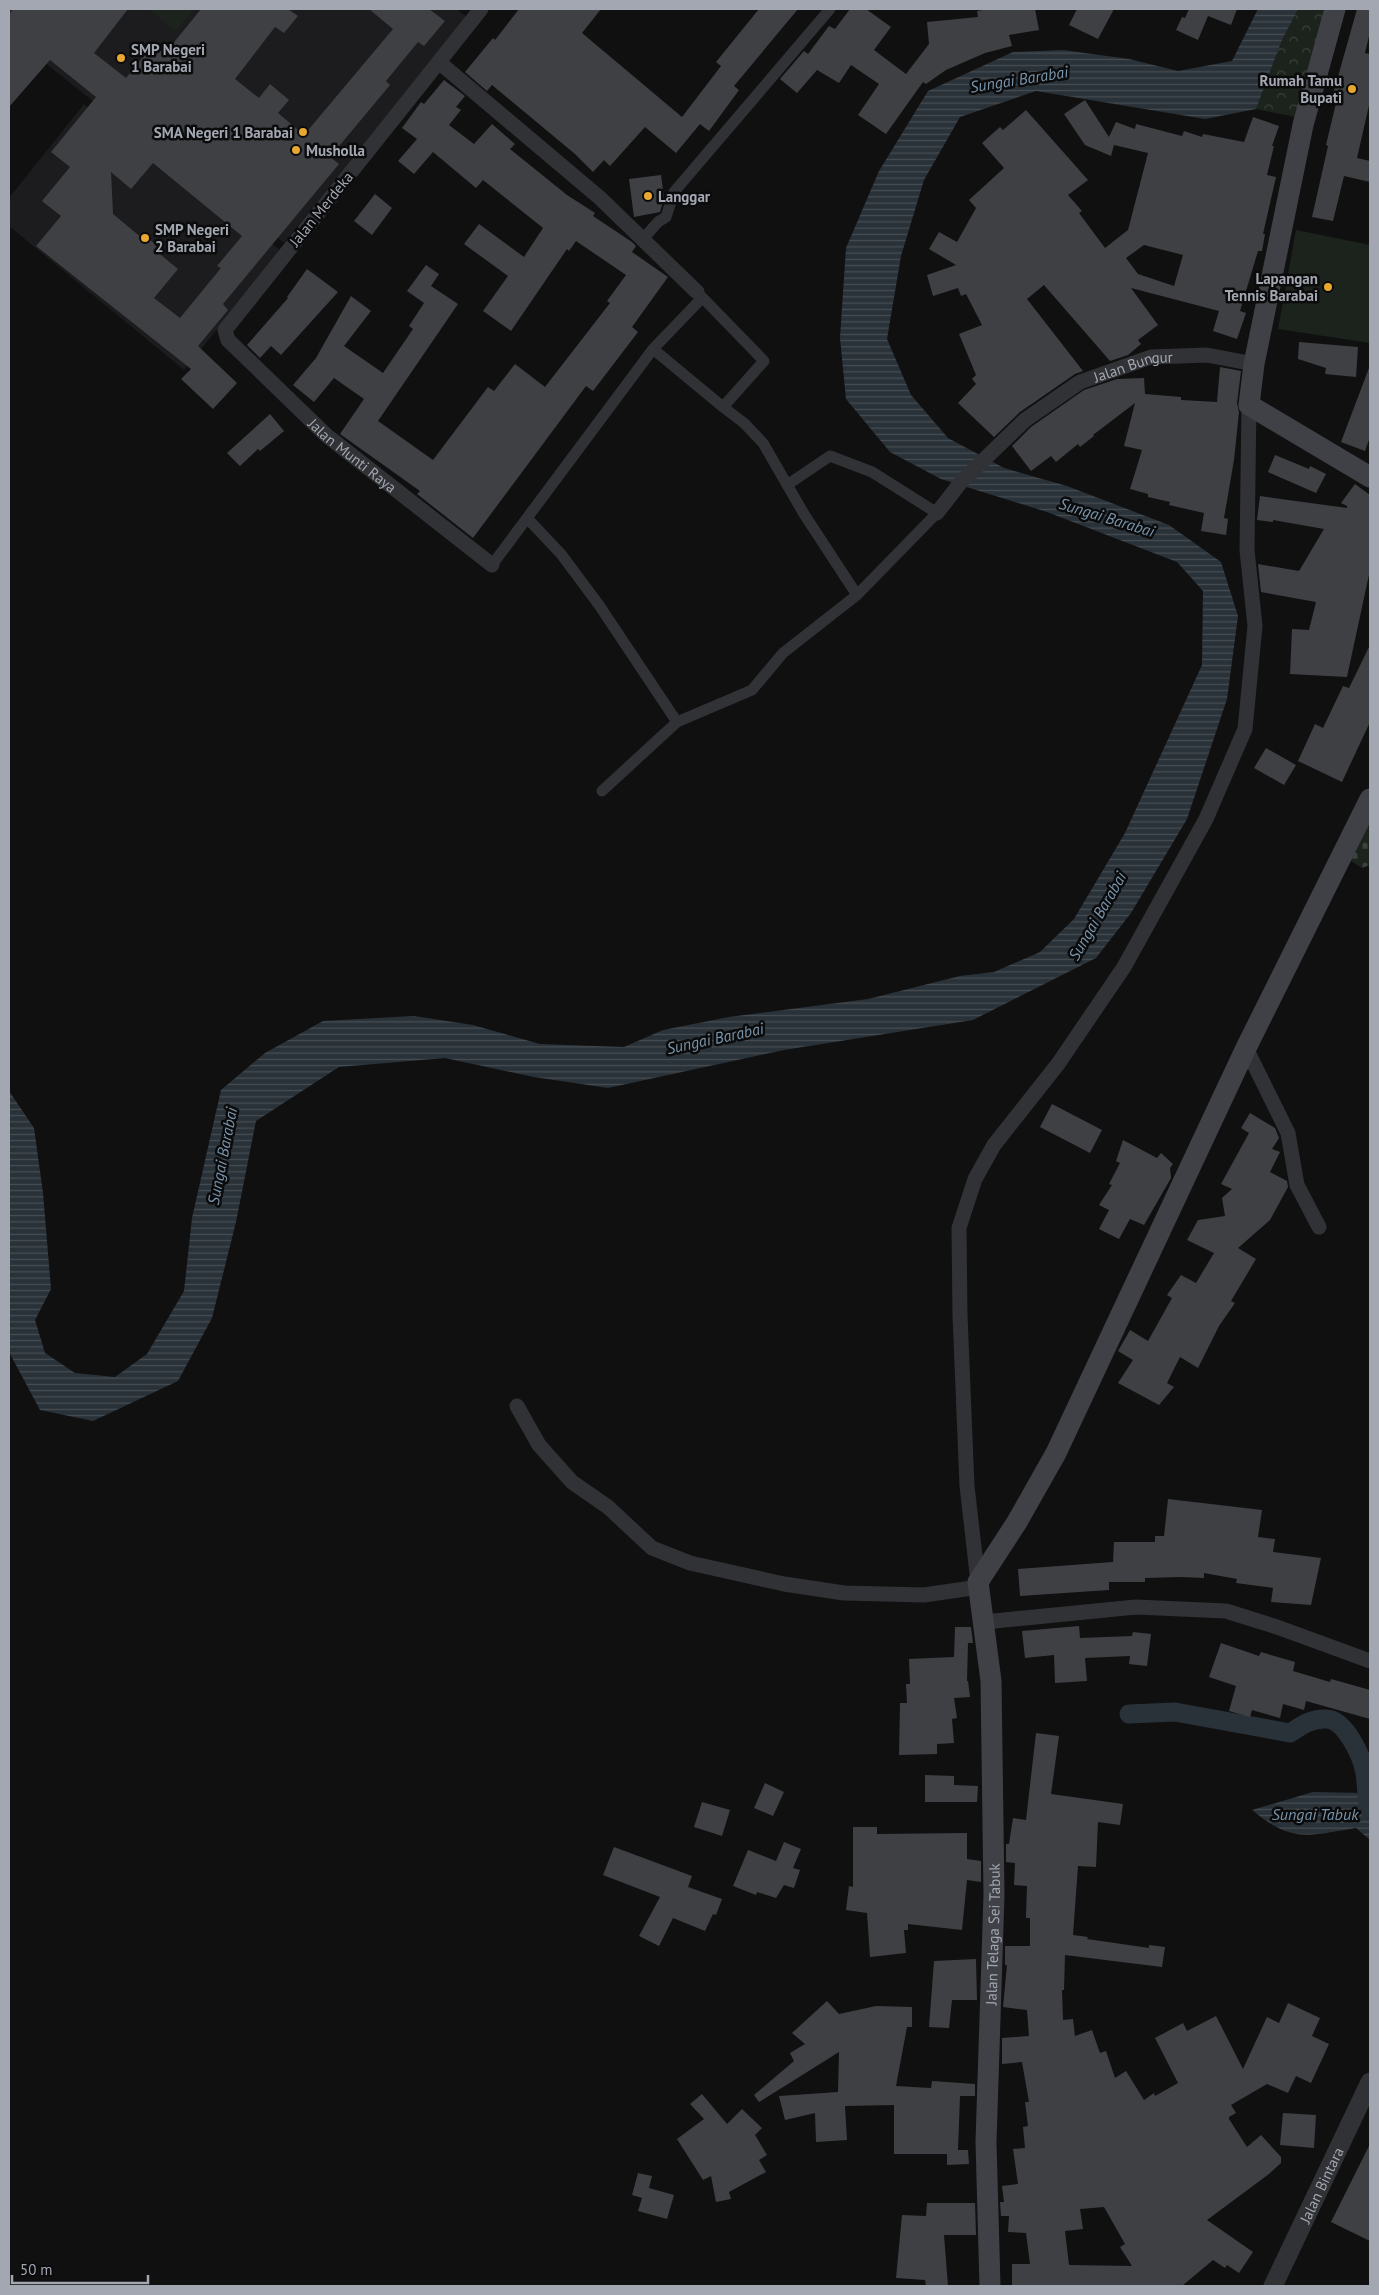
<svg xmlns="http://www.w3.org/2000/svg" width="1379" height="2295" font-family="'PT Sans',sans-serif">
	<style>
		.built { fill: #1c1c1e }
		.cemetery { fill: url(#cemetery-stones) }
		.park { fill: url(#park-crowns) }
		.pitch { fill: #1c231d }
		.water { fill: url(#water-rules) }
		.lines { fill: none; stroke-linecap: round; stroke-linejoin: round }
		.canal { stroke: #2a3239; stroke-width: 19 }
		.building { fill: #3f4044; fill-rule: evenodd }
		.pedestrian { stroke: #313236; stroke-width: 11 }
		.minor { stroke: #313236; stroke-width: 15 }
		.tertiary { stroke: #313236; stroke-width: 19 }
		.secondary { stroke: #3f4146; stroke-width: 21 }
		.poi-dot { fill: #e8a731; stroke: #0b0b0c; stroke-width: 2 }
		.labels { text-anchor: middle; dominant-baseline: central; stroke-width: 5; stroke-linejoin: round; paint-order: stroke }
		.poi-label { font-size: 15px; font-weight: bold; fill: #a2a7b1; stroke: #0b0b0c; text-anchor: start }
		.street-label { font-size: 15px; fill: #a2a7b1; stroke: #0b0b0c }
		.water-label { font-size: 16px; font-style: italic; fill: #7995ac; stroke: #0b0b0c }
	</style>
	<defs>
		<pattern id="cemetery-stones" width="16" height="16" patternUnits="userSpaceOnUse" patternTransform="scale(1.25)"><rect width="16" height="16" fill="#1c231d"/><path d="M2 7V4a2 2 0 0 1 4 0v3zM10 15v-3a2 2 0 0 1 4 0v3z" fill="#3a403b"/></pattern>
		<pattern id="park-crowns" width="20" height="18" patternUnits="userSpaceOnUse" patternTransform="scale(1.25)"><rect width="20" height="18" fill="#1c231d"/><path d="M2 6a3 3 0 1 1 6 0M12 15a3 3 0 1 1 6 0" fill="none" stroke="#3a403b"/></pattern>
		<pattern id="water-rules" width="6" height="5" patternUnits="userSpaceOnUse" patternTransform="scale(1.25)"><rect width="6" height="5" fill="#2a3239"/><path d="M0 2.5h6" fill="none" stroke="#464d53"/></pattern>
	</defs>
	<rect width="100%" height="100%" fill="#101011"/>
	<path class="built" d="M9 9H243L178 88 129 130 9 34Z
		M245 9H456L467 17 284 243 252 217 179 89Z
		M84 104 127 139 246 221 281 251 184 370 9 226V198Z"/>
	<path class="cemetery" d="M1370 806V865L1362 868 1345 857Z"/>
	<path class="park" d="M1298 9H1327L1296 117 1256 109 1282 40Z"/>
	<path class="pitch" d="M148 9H194L176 31Z
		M1296 230 1370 245V343L1278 329Z"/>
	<path class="water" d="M1258 9H1298L1282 40 1256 109 1205 119 1036 91 960 117 924 180 901 256 887 339 911 395 948 438 1004 468 1067 486 1169 525 1221 562 1238 616 1227 699 1187 819 1131 913 1096 958 973 1020 784 1050 608 1088 534 1077 445 1058 339 1067 256 1121 236 1222 212 1318 178 1381 93 1421 40 1410 9 1352V1091L34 1128 43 1193 51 1289 35 1320 45 1353 75 1373 115 1377 147 1354 184 1291 192 1218 221 1090 265 1053 323 1021 414 1016 473 1025 540 1044 624 1047 663 1030 729 1017 868 999 960 976 994 972 1040 952 1074 919 1125 833 1202 665 1203 591 1177 562 1047 512 941 479 890 452 846 399 840 338 846 248 879 171 928 91 1013 52 1063 50 1129 59 1178 71 1232 61Z
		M1313 1792 1364 1793 1370 1801V1840L1356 1828C1308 1836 1292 1843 1252 1810Z"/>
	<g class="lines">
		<path class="canal" d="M1129 1714 1175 1712 1290 1733C1301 1726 1312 1718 1326 1719 1345 1719 1362 1756 1365 1773 1367 1785 1366 1800 1370 1811"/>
	</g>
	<path class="building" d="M13 9H128L94 53 126 78 155 42 167 51 201 9H288L298 16 284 33 275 27 235 79 259 98 270 84 289 100 278 113 304 135 393 29 369 9H429L445 21 424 46 418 42 386 81 390 85 330 157 339 164 223 304 228 310 198 346 237 383 213 409 181 379 191 369 36 246 61 216 42 201 70 167 51 152 96 97 50 60 9 107V14ZM153 163 242 236 217 266 221 268 180 318 154 298 178 269 161 255 164 251 150 240 148 243 113 214 111 172 131 189Z
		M519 9H601L582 33 682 117 721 66 716 62 759 9H798L734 86 739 90 709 131 700 124 676 153 645 127 610 166 604 160 593 172 575 154 492 85 487 91 465 72 493 38 495 40Z
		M850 9H866L891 27 874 50 906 74 929 44 927 22 978 17 977 11 988 9H1035L1039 30 1009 35 1012 46 985 53 946 70 926 84 923 82 886 134 858 115 879 84 851 65 839 83 817 70 797 93 780 79 804 51 808 54 829 26 835 29Z
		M1077 9H1114L1098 39 1069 25Z
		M1189 9H1237L1231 25 1208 16 1198 40 1176 30 1182 17 1185 18Z
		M1357 9H1370V32L1365 53 1370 54V101L1357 158 1370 161V182L1344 176 1333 221 1312 217 1328 146 1326 145 1337 99 1332 98Z
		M444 80 465 96 456 107 461 110 449 125 474 144 492 124 515 144 510 149 567 195 595 213 593 216 632 242 636 246 632 252 668 277 632 327 638 332 593 391 586 386 473 538 417 494 420 491 340 434 364 399 334 378 314 402 293 385 316 358 351 296 371 311 344 346 383 373 413 329 409 326 424 303 407 291 426 265 439 274 431 286 458 304 378 421 433 460 488 387 494 391 515 364 545 387 610 303 607 301 626 275 576 241 569 251 567 249 511 331 483 311 508 276 464 244 479 224 524 257 543 228 483 180 476 188 433 152 414 174 398 161 417 139 402 128 421 102 424 104Z
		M1085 100 1109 137 1116 122 1135 129 1136 124 1182 136 1184 131 1202 137 1203 134 1244 142 1253 117 1279 126 1272 146H1274L1267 175 1276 177 1263 234H1265L1262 251H1258L1240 311 1246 313 1237 339 1213 331 1219 311 1131 288 1158 325 1138 340 1141 344 1128 355 1110 361 1044 285 1027 299 1083 371 1075 374 1020 412 994 437 958 403 976 384 972 379 976 375 959 334 982 325 966 294 961 296 958 288 933 296 927 275 956 265 929 249 939 232 957 242 976 208 969 200 1004 168 982 143 1000 127 1003 130 1026 110 1088 180 1068 195 1082 211 1079 213 1105 248 1128 230 1148 153 1114 145 1111 156 1085 145 1064 114ZM1144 245 1183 255 1174 286 1138 274 1126 258Z
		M661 175 664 198 660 212 634 217 629 179Z
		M375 194 392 208 372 235 354 221Z
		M307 269 338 292 281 355 271 346 260 358 247 345 288 298 287 297Z
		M1299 342 1358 347 1356 377 1325 374 1326 368 1298 359Z
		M1220 367 1241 371 1237 403 1239 412 1234 460 1224 518 1228 519 1226 535 1201 531 1204 513 1169 505 1170 502 1148 497V494L1130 489 1142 450 1124 446 1135 403 1093 435 1094 436 1080 447 1078 444 1056 462 1051 456 1031 471 1012 446 1031 427 1084 390 1117 379 1144 378 1145 394 1181 397V400L1217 402Z
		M1369 368 1370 437 1365 451 1341 442Z
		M270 414 284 431 260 451 258 449 240 466 227 453Z
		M1275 455 1309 469 1310 466 1326 474 1316 493 1268 472Z
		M1355 484 1370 495V570L1347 677 1290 674 1292 629 1309 630 1316 602 1261 592 1258 564 1299 571 1324 529 1273 520V522L1257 520 1260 496 1347 508V506L1341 503Z
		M1370 645V722L1342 782 1298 761 1315 724 1323 728 1343 686 1349 688Z
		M1266 748 1296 765 1284 785 1254 768Z
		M1052 1104 1102 1130 1090 1153 1040 1127Z
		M1250 1113 1275 1128 1279 1138 1272 1149 1280 1152 1270 1172 1287 1181 1288 1187 1270 1220 1238 1248 1256 1259 1231 1301 1235 1303 1219 1326 1198 1368 1180 1357 1167 1383 1174 1387 1159 1405 1118 1383 1133 1360 1118 1351 1130 1330 1148 1341 1172 1298 1167 1295 1181 1275 1196 1283 1214 1253 1187 1240 1198 1220 1225 1216 1222 1198 1232 1189 1221 1184 1249 1133 1241 1128Z
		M1123 1140 1157 1158 1161 1153 1173 1164 1170 1168 1171 1178 1144 1225 1130 1219 1119 1239 1099 1229 1109 1210 1099 1205 1112 1185 1109 1184 1120 1163 1116 1161Z
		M1168 1499 1262 1510 1258 1537 1275 1539 1273 1552 1321 1558 1311 1605 1271 1602 1273 1588 1236 1583 1237 1579 1204 1573V1578L1181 1577 1145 1578V1582H1109V1590L1020 1596 1018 1569 1113 1562 1114 1542H1155V1536H1164Z
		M1079 1626 1080 1638 1132 1636 1133 1632 1151 1634 1147 1666 1129 1664 1130 1656 1085 1658 1087 1681 1055 1683 1054 1655 1025 1658 1022 1631Z
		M955 1627H971L973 1643H968L967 1681H968L970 1697 954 1698 957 1718 952 1719 954 1743 937 1744V1754L899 1755 900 1703H907L906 1684H910L909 1659 954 1657Z
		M1221 1643 1259 1656 1261 1652 1295 1662 1293 1671 1330 1682 1331 1679 1370 1690V1719L1306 1701 1304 1710 1283 1704 1280 1718 1252 1710 1250 1717 1229 1711 1236 1686 1209 1677Z
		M1036 1733 1059 1736 1051 1794 1123 1804 1120 1825 1098 1822 1096 1867 1078 1866 1073 1935 1088 1937 1087 1939 1149 1948V1945L1165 1947 1162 1967 1065 1955 1064 1990H1062L1063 2020 1073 2019 1075 2036 1092 2030 1100 2053 1106 2051 1115 2078 1126 2071 1144 2100 1154 2093 1155 2096 1178 2083 1155 2038 1183 2023 1187 2031 1216 2016 1243 2069 1267 2017 1279 2023 1288 2003 1320 2018 1312 2036 1329 2044 1311 2083 1296 2076 1288 2093 1267 2084 1231 2105 1236 2113 1229 2117V2119L1247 2147 1261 2135 1281 2157V2163L1269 2174 1207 2220 1253 2252 1239 2273 1227 2265 1225 2268 1213 2260 1182 2286H1012V2264H1030L1026 2233 1008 2232 1009 2216H1001L1000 2202H1004L1002 2186 1018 2184 1013 2149 1025 2148 1023 2127 1028 2126 1025 2102H1029L1022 2062 1002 2064V2038L1029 2036 1027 2010 1003 2007 1007 1965H1005V1946H1030V1918H1026L1027 1886 1014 1885 1015 1863 1006 1862V1844H1009L1013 1818 1026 1820ZM1104 2207 1125 2244 1120 2247 1132 2266 1069 2265 1065 2231 1083 2229 1080 2209Z
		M925 1775 954 1776V1785L978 1786 977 1802H925Z
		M765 1783 784 1792 773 1816 754 1808Z
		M702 1802 730 1810 722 1836 694 1827Z
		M853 1827H877V1834L967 1833V1859L981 1861V1882L967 1880 962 1930 908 1924V1930H904L906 1953 870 1957 867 1913 846 1910 849 1886 853 1887Z
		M784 1842 801 1849 793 1868 800 1870 794 1888 784 1885 776 1898 757 1892 756 1895 733 1886 748 1850 776 1861Z
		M614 1847 692 1876 688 1887 722 1899 716 1915 713 1914 705 1931 673 1918 659 1946 639 1936 660 1897 603 1875Z
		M976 1959 977 2000H952L949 2028 929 2027 934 1961Z
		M827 2001 839 2014 876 2006 912 2007V2027H907L896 2086 931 2088 932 2081 975 2084V2096H960L958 2150H968L969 2164 947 2165V2154H894V2105L845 2106 847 2140 816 2142 815 2113 785 2120 779 2096 838 2092 839 2052 759 2102 754 2095 794 2061 790 2053 805 2044 792 2033Z
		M702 2094 727 2124 742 2109 762 2128 755 2135 767 2155 759 2160 766 2172 729 2192 731 2199 716 2202 711 2176 703 2180 677 2139 704 2119 690 2104Z
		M1283 2113 1316 2115 1314 2148 1280 2145Z
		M1370 2144V2241L1331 2222Z
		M638 2173 652 2176 649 2188 674 2195 667 2219 638 2211 642 2198 632 2195Z
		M927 2203H975L976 2235H944L948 2286H926L925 2280 896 2278 902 2215 926 2216Z"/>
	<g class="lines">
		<path class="pedestrian" d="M643 239 658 222 666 217 674 192 830 9
			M697 292 764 361 723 407 744 423 763 443 804 514 857 595 937 513 872 472 830 456 787 485
			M702 298 653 349 723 407
			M527 518 561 554 599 605 677 722
			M492 565 653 349
			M602 791 677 722 752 690 783 653 857 595"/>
		<g class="minor">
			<path id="s1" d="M481 9 225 330 228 340 326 435 492 565"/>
			<path d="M440 63 600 198 697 292"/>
			<path id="s2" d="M937 513 961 482 1025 420 1080 382 1151 357 1207 355 1254 364"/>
			<path d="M1246 1048 1288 1133 1297 1185 1319 1227"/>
			<path d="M517 1406 539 1445 572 1482 608 1507 652 1548 690 1563 784 1584 844 1593 924 1595 979 1587"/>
			<path d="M978 1582 967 1486 960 1315 959 1228 975 1179 994 1145 1058 1064 1124 967 1206 819 1245 729 1255 626 1247 550 1249 405"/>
			<path d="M984 1622 1136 1607 1226 1611 1277 1627 1370 1661"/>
		</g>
		<path class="tertiary" id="s3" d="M1273 2286 1370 2082"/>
		<g class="secondary">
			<path d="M1335 9 1303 125 1254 364 1249 405 1370 477"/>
			<path id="s4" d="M990 2286 986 2142 994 1895 991 1681 978 1582 1017 1522 1056 1453 1246 1048 1370 799"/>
		</g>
	</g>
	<g class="poi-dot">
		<circle cx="121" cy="58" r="5"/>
		<circle cx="1352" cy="89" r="5"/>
		<circle cx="303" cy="132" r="5"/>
		<circle cx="296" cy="150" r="5"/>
		<circle cx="648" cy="196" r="5"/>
		<circle cx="145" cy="238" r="5"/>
		<circle cx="1328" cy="287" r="5"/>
	</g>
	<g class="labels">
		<g class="poi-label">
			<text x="131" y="49">SMP Negeri<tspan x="131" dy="17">1 Barabai</tspan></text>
			<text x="1342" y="80" text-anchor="end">Rumah Tamu<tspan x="1342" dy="17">Bupati</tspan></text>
			<text x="293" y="132" text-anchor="end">SMA Negeri 1 Barabai</text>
			<text x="306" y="150">Musholla</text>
			<text x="658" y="196">Langgar</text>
			<text x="155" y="229">SMP Negeri<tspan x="155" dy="17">2 Barabai</tspan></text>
			<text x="1318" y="278" text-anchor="end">Lapangan<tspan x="1318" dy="17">Tennis Barabai</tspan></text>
		</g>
		<g class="street-label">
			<text transform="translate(321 209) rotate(-51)">Jalan Merdeka</text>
			<text stroke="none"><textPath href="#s2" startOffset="251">Jalan Bungur</textPath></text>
			<text stroke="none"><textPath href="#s1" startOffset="591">Jalan Munti Raya</textPath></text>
			<text stroke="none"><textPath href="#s4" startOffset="352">Jalan Telaga Sei Tabuk</textPath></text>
			<text stroke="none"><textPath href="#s3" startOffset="112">Jalan Bintara</textPath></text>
		</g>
		<g class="water-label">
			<text transform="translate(1019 79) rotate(-9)">Sungai Barabai</text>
			<text transform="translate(1107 517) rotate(17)">Sungai Barabai</text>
			<text transform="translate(1097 916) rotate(-60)">Sungai Barabai</text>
			<text transform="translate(715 1038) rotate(-12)">Sungai Barabai</text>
			<text transform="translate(222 1156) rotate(-79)">Sungai Barabai</text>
			<text x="1315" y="1814">Sungai Tabuk</text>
		</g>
	</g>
	<rect width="1379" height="2295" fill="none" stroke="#a2a7b1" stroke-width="20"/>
	<path d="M12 2275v8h136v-8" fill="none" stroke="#a2a7b1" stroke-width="2.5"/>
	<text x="20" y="2275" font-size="15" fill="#a2a7b1" stroke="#0b0b0c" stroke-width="4" paint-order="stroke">50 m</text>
</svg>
